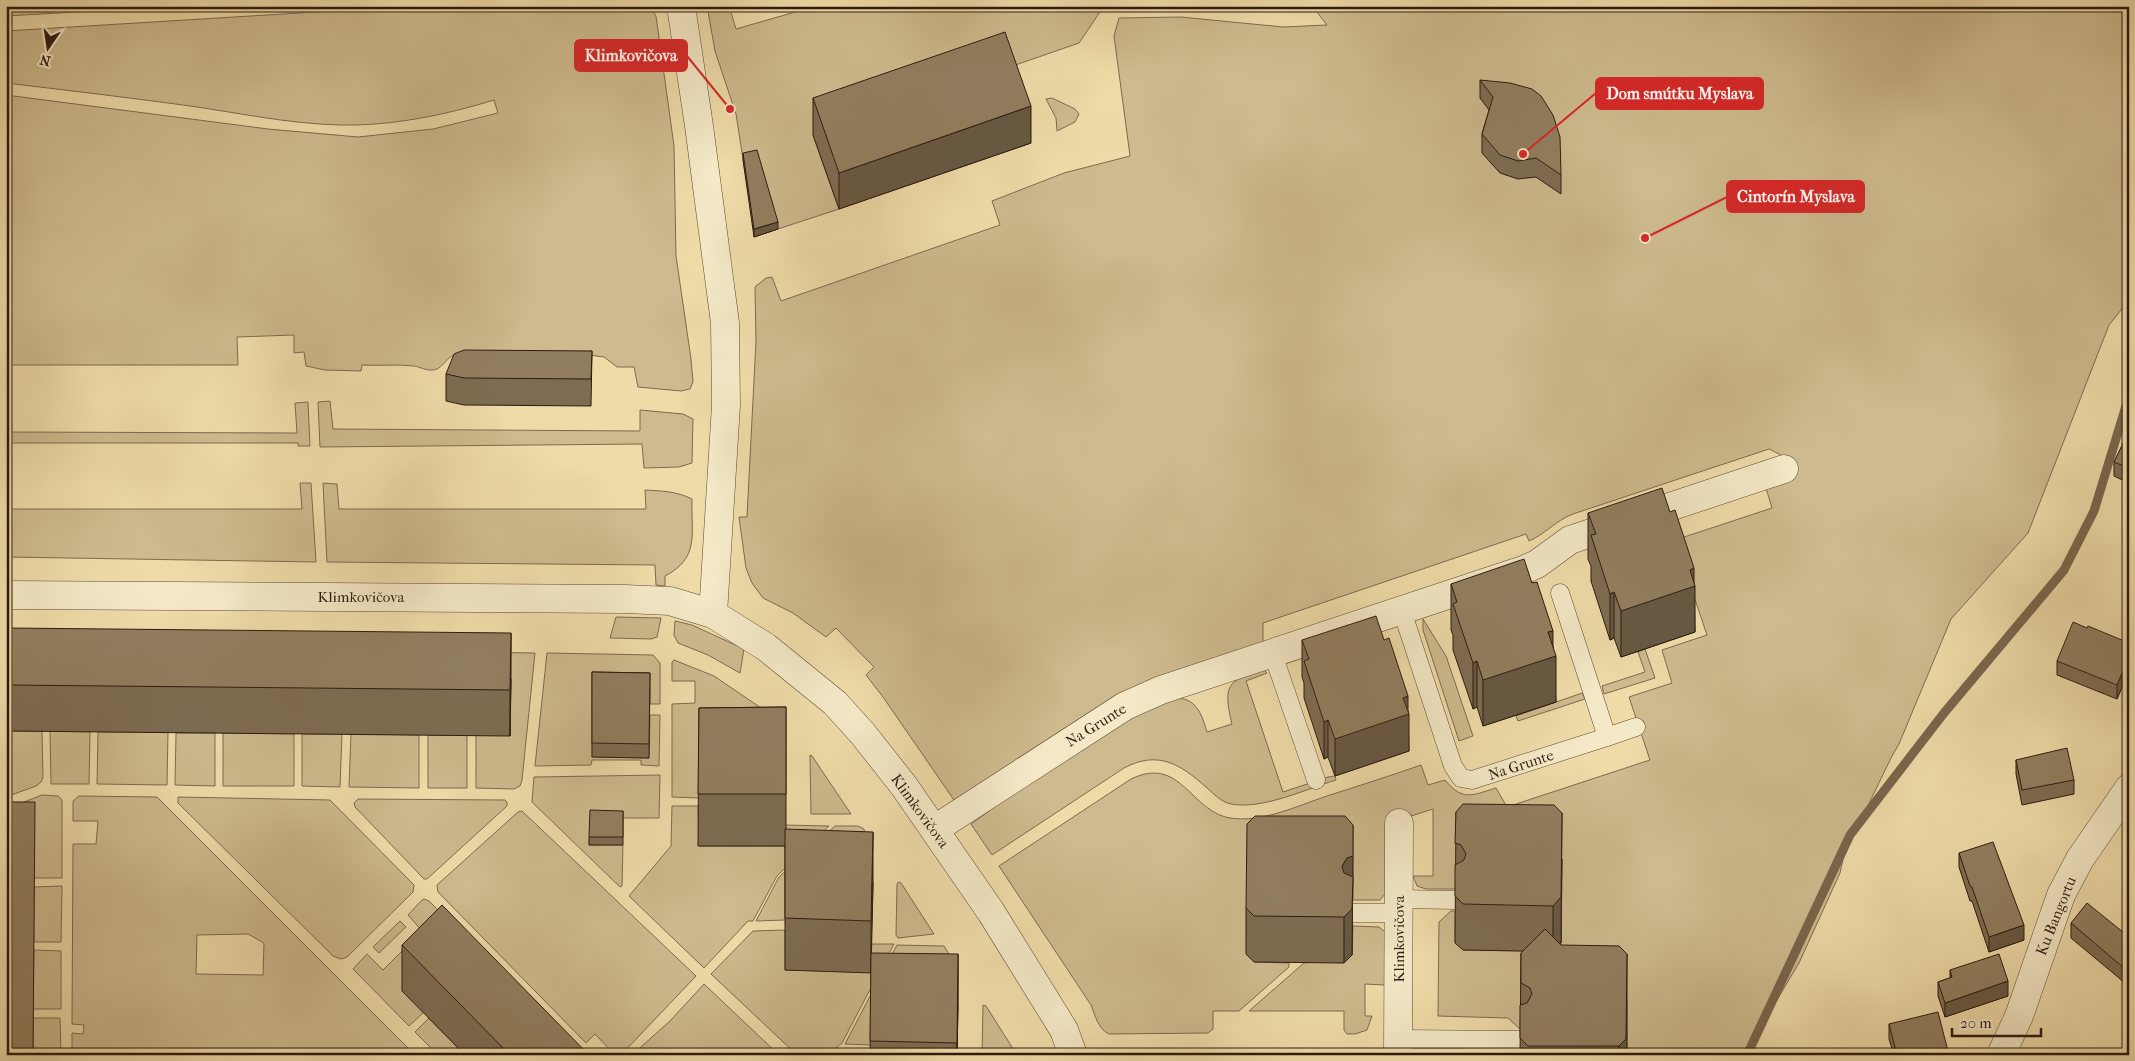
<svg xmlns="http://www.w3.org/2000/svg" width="2135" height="1061" font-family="'IM FELL French Canon',serif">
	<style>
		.green { fill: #cdba8e; stroke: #7d6a4f; fill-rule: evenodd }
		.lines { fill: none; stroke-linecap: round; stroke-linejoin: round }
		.stream { stroke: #79664c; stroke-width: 9 }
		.service-casing { stroke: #5d4a36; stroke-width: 19 }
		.minor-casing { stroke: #5d4a36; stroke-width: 29 }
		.service { stroke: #f4e8c6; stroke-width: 18 }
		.minor { stroke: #f4e8c6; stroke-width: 28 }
		.wall { fill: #7d6c52; stroke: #2d1a10 }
		.shaded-wall { fill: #665842; stroke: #2d1a10 }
		.building { fill: #917e5f; stroke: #2d1a10 }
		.labels { text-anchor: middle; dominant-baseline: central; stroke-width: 5; stroke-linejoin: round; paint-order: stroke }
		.street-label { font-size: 15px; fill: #2d1a10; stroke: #f4e8c6 }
		.leader { fill: none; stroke: #d62828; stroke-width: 2 }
		.callout-dot { fill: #d62828; stroke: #f4e8c6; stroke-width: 2 }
		.callout { fill: #d62828; stroke: #d62828; stroke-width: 2 }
		.callout-label { font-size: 16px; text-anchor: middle; font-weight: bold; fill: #fff }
	</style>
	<rect width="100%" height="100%" fill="#eedba8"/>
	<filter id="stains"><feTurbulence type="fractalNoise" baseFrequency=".004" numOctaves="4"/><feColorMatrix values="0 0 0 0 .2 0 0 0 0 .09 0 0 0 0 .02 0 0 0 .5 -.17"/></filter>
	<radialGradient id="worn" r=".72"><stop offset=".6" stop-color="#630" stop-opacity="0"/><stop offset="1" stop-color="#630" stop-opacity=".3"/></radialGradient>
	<path class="green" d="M6 6H182L6 16Z
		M414 6H647L651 8 656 16 674 146 676 256 691 359 693 382 690 389 681 391 638 387 634 367H617L604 357 573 353 466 352C445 353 445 369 433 370 427 371 420 367 414 366 397 364 379 366 362 365L361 371 325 370 306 366 304 352 294 353V335L237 337 238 365H6V95L268 129 358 137 433 129 498 113 494 100C445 115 392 126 341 125 288 124 235 112 183 105 124 97 65 90 6 83V31Z
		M707 6H729L736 29 816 6H1104L1079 43 813 135 839 209 778 229 750 204 736 114 715 51Z
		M1312 6H2129V300L2109 325 2028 533 1951 619 1899 744 1892 756 1844 855 1840 873 1799 963 1765 1020 1751 1055H1627V1000L1619 992 1521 1030 1508 1018 1438 1016 1439 922 1451 911H1455V942L1463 950 1523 951 1561 943 1562 859 1553 851 1455 889H1426L1417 886 1413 876H1433V809L1386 824 1385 894 1380 900H1353V871L1254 962 1289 963V967L1239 1011H1213V1029L1208 1033 1109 1034C1098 1029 1095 1015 1091 1005L999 866 1131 779C1181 755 1190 811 1230 818 1262 823 1297 806 1327 796 1358 786 1390 776 1421 765L1428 785 1445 780C1463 802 1472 795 1496 788L1507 807 1650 760 1629 697 1672 683 1662 650 1707 635 1675 540 1772 508 1766 488 1789 479 1781 455 1769 449 1573 514C1555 521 1544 535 1529 541L1526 534 1263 623V643L1148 681 1116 695 954 800 883 697 866 675 874 667 836 628 826 637 793 613 763 598 752 583 746 568 739 517H747L756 341 755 287 766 278 772 277 781 301 1000 225 992 201 1064 173 1130 156 1114 36 1119 18 1181 17 1283 27 1327 25Z
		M1052 98 1075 109 1079 114 1075 122 1057 131 1056 118 1046 99Z
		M330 401 333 429 640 431V410L683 414 693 419 692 463 679 467 644 468 642 444 320 447 318 402Z
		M308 402 310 446H298V443H6V432L297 433 295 403Z
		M300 483H311L316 562 6 557V509H302Z
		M323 483 337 484 339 509H646L645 490C662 491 676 491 692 499 691 534 700 558 665 576V586L656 585 655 565 327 562Z
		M616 617 661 618 657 637 651 639 610 638Z
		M1423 619 1446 656 1473 736 1459 741 1423 630Z
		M675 621 692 625 744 649 740 673 708 655 678 643 674 635Z
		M6 646H57L8 731H42L43 777 41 782 36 786 6 797Z
		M1645 649 1655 678 1604 694 1602 686 1645 672 1638 652Z
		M459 652 535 653 522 780 520 786 514 789 476 788V735Z
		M547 653 653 655 660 663V704H650V688L593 687 592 757 649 758 650 715H660L659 766 641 765V760H592L591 765 535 766Z
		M674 660 714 676 767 712 698 798 672 797V704L695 703V681H672V662Z
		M1264 670 1267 673 1246 681 1283 792 1328 777 1335 776 1336 780C1306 789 1262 810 1231 804 1221 802 1214 794 1206 787 1180 764 1158 750 1124 768L992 855 971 824C1003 801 1152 690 1184 699 1199 703 1203 719 1207 732L1232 724C1223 686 1226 680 1264 670Z
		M1582 693 1585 699 1518 721 1516 716Z
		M50 731 90 732 89 784H51Z
		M98 732H168L167 785 97 784Z
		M176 733H215V786L175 785Z
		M223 733 294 734V786H223Z
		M302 734H342L340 787 302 786Z
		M351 734 419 735V788L349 787Z
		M428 735H467V788H428Z
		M810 755 812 756 851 814H811Z
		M660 775 659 818H591L589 845H623L622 886 620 887 532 802 534 777Z
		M42 795 58 796 62 800V878H34L6 809Z
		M79 796 157 797 415 1055H72V1033L83 1034 84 1025 72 1024 73 844H96L98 821H73V801ZM248 934 264 943 263 975 196 974 197 935Z
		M178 797 330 800 414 885 413 892 347 957 341 959 333 956 178 803Z
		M358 799 505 800 507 802V806L427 879H424L355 807 354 803Z
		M672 806H698L699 846H785V825L829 826 777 876 753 921H748L704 968 629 896 671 846Z
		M522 811 696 976 621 1055H615L595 1034 586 1043 438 892 437 885 518 812Z
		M835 826H858L864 829 873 884 785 920 756 921 779 877Z
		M898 882 901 883 934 934 898 938 896 935 897 885Z
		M62 886 61 942H34V887Z
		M424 899 429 901 484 956 409 1026 353 969 367 954 383 970 422 931 408 915 421 901Z
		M400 921 406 927 379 953 373 947Z
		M1353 926 1379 927 1385 932V985L1365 984V1016H1372L1367 1030 1355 1034H1347L1344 1030V1011H1249L1304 963 1352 955Z
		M785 930V970L871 972V944H894L842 1043 827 1055H797L711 974 753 931Z
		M897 945 944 946 958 969V1006L919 1005 871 1045 845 1044Z
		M34 950 61 951V1009H33Z
		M704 984 779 1055H632L670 1021Z
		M983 1005 986 1006 1017 1055H982Z
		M33 1018H60L61 1055H33Z
		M429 1018 465 1055H438L415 1032Z
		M1421 1050 1520 1051V1055H1439V1052H1417Z"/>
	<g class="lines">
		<path class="stream" d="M1747 1055 1850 835 1944 713 2064 570 2094 511 2129 396"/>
		<g class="service-casing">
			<path id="service" d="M1402 611 1453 766 1461 778 1472 780 1607 737 1560 593
				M1273 654 1316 780
				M1607 737 1636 727
				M1399 899 1455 900
				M1353 913H1399
				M1398 1039 1521 1040"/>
		</g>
		<g class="minor-casing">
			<path id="minor" d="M681 6 699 126 725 323 726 405 713 614
				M6 595 625 599 670 601 713 614 766 647 835 703 863 734 904 786 991 912 1064 1030 1073 1055
				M935 829 1125 706 1161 690 1526 569 1537 564 1570 540 1784 469
				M1398 1055 1399 823
				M2001 1055 2019 1016 2061 895 2080 859 2129 788"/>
		</g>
		<use href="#service" class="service"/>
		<use href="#minor" class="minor"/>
	</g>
	<path class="wall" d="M1480 80 1561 175V194L1536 177 1518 179 1500 173 1482 153V134L1489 110 1480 98Z
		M813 98 1031 143 839 209 813 135Z
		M743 153 778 229 754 237 743 160Z
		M592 351 591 406 464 405 446 401V374Z
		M2129 431V483L2114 476V462Z
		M1588 513 1694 583 1695 632 1621 657 1614 638 1610 640 1591 581V566L1588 559Z
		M1451 584 1553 646 1556 702 1483 726 1477 707 1473 709 1453 650V635L1451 630Z
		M7 628 511 679 510 736 8 731Z
		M1302 640 1408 711 1409 751 1335 776 1328 757 1324 759 1304 698V683L1302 677Z
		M2129 643V690L2122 687 2117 699 2057 675V661Z
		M592 672 650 673 649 758 592 757Z
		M786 707V829L873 884 871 953 958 1006 957 1055H870L871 970V973L785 970V846H698L699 708Z
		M2016 760 2074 780V794L2022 805 2016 774Z
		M623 811V845H589V837Z
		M1456 812 1562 859 1561 943 1560 944 1627 1055H1520L1521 953 1523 951 1463 950 1455 943Z
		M1353 825 1352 955 1344 963 1254 962 1246 954V908Z
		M1959 853 2024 940 1989 952 1972 901H1970L1959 867Z
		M2071 923 2129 937V979L2125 983 2071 938Z
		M402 945 589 1055H465L402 991Z
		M1950 970 2008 996 1945 1017 1938 996V982L1950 978Z
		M1889 1024 1949 1055H1894L1889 1039Z"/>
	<path class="shaded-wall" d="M1031 106V143L839 209V173Z
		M778 222V229L754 237V229Z
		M1694 568V587L1695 586V632L1621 657V611L1690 570Z
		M1614 592V638L1610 640V594Z
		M1553 631V657L1556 656V702L1483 726V680L1548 632Z
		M511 633V679L510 736V690Z
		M1477 661V707L1473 709V663Z
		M2122 673V687L2117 699V685Z
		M1408 696V715L1409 714V751L1335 776V739L1403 698Z
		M1328 720V757L1324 759V722Z
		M1562 813 1561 943 1553 952V906Z
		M873 832V884L871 973V921Z
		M1353 856 1352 955 1344 963V917L1342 866 1347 858Z
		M2024 925V940L1989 952V937Z
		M958 954V1006L957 1055Z
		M1627 954V1055H1619V1046Z
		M2129 965V979L2125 983V969Z
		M2008 981V996L1945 1017V1003Z"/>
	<path class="building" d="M1005 32 1031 106 839 173 813 98Z
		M1480 80 1510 83 1532 89 1541 96 1553 115 1560 137 1561 175 1536 158 1518 161 1500 155 1482 134 1493 97Z
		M757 150 778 222 754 229 743 153Z
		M464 350 592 351 591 379 464 378 446 374 454 354Z
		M2129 431V468L2114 462Z
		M1662 488 1670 512 1675 510 1694 568 1690 570 1695 586 1621 611 1614 592 1610 594 1591 535 1596 534 1588 513Z
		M1524 559 1532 583 1537 582 1553 631 1548 632 1556 656 1483 680 1477 661 1473 663 1453 604 1457 602 1451 584Z
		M1376 616 1384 640 1389 638 1408 696 1403 698 1409 714 1335 739 1328 720 1324 722 1304 661 1309 659 1302 640Z
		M2073 622 2087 628 2088 626 2129 643V676L2122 673 2117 685 2057 661Z
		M7 628 511 633 510 690 8 685Z
		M592 672 650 673 649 744 592 743Z
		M786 707V794H698L699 708Z
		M2067 748 2074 780 2022 790 2016 760Z
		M6 802H35L33 1055H6Z
		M1463 804 1554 805 1562 813 1561 897 1553 906 1463 904 1455 896V865L1464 860 1466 854 1461 845 1455 843 1456 812Z
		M590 810 623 811V837H589Z
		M1255 816H1345L1353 825V856L1347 858 1342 866 1344 873 1353 877 1352 909 1344 917 1254 916 1246 908 1247 824Z
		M785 829 873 832 871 921 785 918Z
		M1993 842 2024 925 1989 937 1972 887 1970 886 1959 853Z
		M2087 903 2129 937V965L2125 969 2071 923Z
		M442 905 589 1055H510L402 945Z
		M1545 929 1561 945 1619 946 1627 954 1626 1039 1619 1046H1528L1520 1038V1005L1527 1003 1532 994 1530 988 1521 983V953Z
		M871 953 958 954 957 1043 870 1041Z
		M1999 954 2008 981 1945 1003 1938 982 1952 977 1950 970Z
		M1938 1012 1949 1055H1897L1889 1024Z"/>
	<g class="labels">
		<g class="street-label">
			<text x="361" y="597">Klimkovičova</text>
			<text transform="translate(1096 725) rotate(-32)">Na Grunte</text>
			<text transform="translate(1521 765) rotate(-18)">Na Grunte</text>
			<text transform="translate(920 811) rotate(54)">Klimkovičova</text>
			<text transform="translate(2056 916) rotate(-68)">Ku Bangortu</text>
			<text transform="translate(1399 939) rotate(-90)">Klimkovičova</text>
		</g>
	</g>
	<path class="leader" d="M730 109L687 56M1523 154L1596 93M1645 238L1727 197"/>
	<g class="callout-dot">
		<circle cx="730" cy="109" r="5"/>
		<circle cx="1523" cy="154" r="5"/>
		<circle cx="1645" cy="238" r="5"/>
	</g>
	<g class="callout">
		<rect x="575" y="40" width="112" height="31" rx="5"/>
		<rect x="1596" y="78" width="167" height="31" rx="5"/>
		<rect x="1727" y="181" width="137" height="31" rx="5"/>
	</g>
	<g class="callout-label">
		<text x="631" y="61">Klimkovičova</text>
		<text x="1680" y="99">Dom smútku Myslava</text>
		<text x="1796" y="202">Cintorín Myslava</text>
	</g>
	<rect width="2135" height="1061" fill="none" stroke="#eedba8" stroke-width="25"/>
	<rect x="8" y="8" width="2120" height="1046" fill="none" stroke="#2d1a10" stroke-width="2.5"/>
	<rect x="12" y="12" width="2110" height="1036" fill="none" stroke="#2d1a10"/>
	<g transform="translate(48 48) rotate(193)" stroke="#f4e8c6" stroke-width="4" paint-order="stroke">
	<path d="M0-4L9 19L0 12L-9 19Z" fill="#2d1a10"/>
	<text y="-8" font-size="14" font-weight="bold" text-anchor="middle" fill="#2d1a10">N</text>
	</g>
	<path d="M1952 1028v8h89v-8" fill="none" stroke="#2d1a10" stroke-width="2.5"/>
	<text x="1960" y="1028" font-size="15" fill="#2d1a10" stroke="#f4e8c6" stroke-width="4" paint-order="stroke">20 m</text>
	<rect width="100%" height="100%" filter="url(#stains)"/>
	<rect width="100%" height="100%" fill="url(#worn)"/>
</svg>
